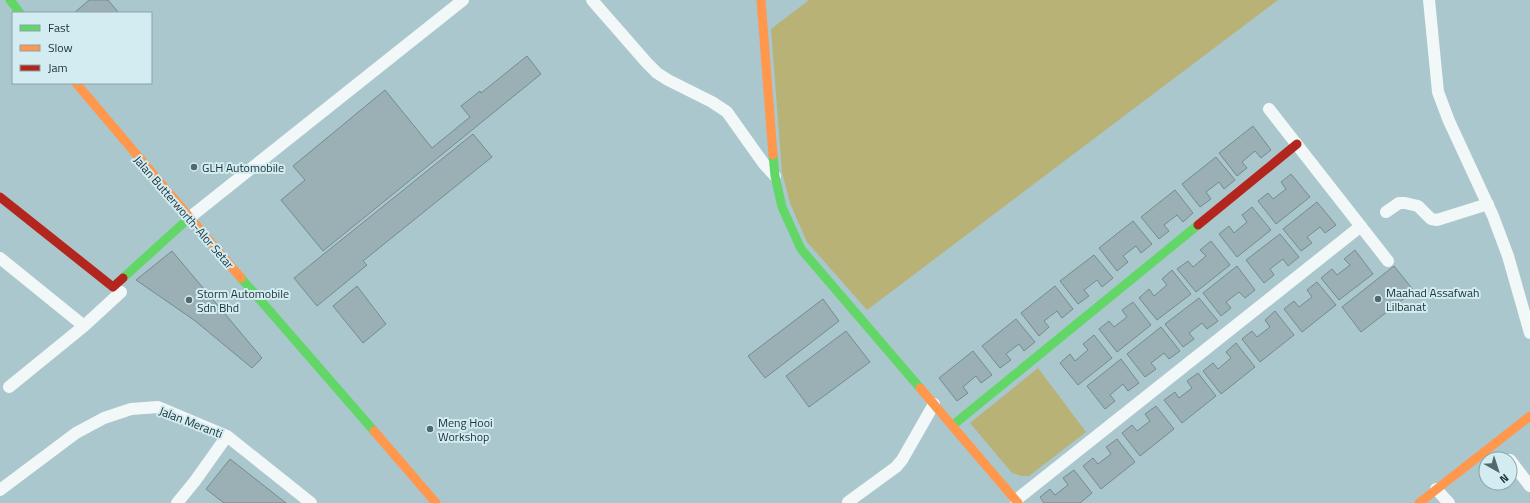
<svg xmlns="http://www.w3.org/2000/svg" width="1530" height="503" font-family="'Titillium Web',sans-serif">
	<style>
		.green { fill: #b8b276 }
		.building { fill: #9ab0b5; stroke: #748b90 }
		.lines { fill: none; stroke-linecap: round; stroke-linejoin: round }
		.street { stroke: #f2f7f8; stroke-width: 12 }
		.fast { stroke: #63d668; stroke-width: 9 }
		.slow { stroke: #ff974d; stroke-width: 9 }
		.jam { stroke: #b3261e; stroke-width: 9 }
		.poi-dot { fill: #50696d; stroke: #d2ecf1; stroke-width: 1.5 }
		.labels { text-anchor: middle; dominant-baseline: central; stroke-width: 4; stroke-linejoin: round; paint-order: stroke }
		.poi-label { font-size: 12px; fill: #20363a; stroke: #d2ecf1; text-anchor: start }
		.street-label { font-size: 12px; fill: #20363a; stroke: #d2ecf1 }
	</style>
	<rect width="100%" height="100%" fill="#aac7cd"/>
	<path class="green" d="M809 0H1278L867 310 807 242 790 203 782 172 771 29Z
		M1038 368 1086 432 1029 476H1021L1012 473 970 423Z"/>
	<path class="building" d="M89 0H108L119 13H74Z
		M527 56 541 74 323 251 281 200 305 180 293 166 385 90 432 148 470 117 461 106 480 91 481 93Z
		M1253 126 1271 150 1261 158 1255 151 1242 162 1247 168 1237 176 1219 153Z
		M473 134 492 157 363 261 367 265 317 306 294 278Z
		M1216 157 1235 180 1224 189 1219 182 1206 192 1211 199 1200 207 1182 184Z
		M1291 174 1310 197 1276 224 1258 201 1268 193 1273 199 1286 189 1281 182Z
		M1175 190 1193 213 1183 222 1177 215 1164 225 1169 231 1159 239 1141 217Z
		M1317 202 1336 225 1325 233 1320 227 1307 237 1312 243 1301 251 1283 229Z
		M1252 207 1271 230 1237 257 1219 234 1229 226 1234 233 1247 222 1242 215Z
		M1133 221 1152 244 1141 253 1136 246 1123 256 1128 262 1117 271 1099 248Z
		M1280 234 1299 257 1288 266 1283 259 1270 269 1274 275 1264 283 1246 260Z
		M1211 241 1230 265 1196 292 1177 269 1188 261 1193 267 1206 256 1200 250Z
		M1355 250 1373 274 1339 300 1321 278 1332 269 1337 275 1350 265 1344 259Z
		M172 251 262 358 252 368 194 320 136 280Z
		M1094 255 1113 278 1102 287 1097 280 1084 290 1089 296 1078 304 1060 281Z
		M1237 266 1255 290 1245 298 1239 292 1226 302 1231 308 1221 316 1203 293Z
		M1394 266 1414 291 1361 332 1342 307Z
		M1172 270 1191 294 1157 320 1139 298 1149 289 1154 296 1167 285 1162 279Z
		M1317 282 1336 305 1302 332 1284 309 1294 301 1299 307 1312 297 1307 290Z
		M357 286 386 324 363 343 333 306Z
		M1055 286 1073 309 1062 318 1057 311 1044 321 1049 327 1039 336 1021 313Z
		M1199 298 1218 321 1207 329 1202 323 1189 333 1194 339 1183 347 1165 324Z
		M823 299 839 321 765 378 748 356Z
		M1133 302 1151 325 1117 352 1099 329 1109 321 1114 327 1127 317 1122 310Z
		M1275 311 1294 335 1260 362 1242 339 1252 331 1257 337 1270 327 1265 320Z
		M1016 319 1035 342 1024 351 1019 344 1006 354 1011 360 1000 368 982 346Z
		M1161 327 1180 351 1169 359 1164 353 1151 363 1156 369 1145 377 1127 354Z
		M846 331 870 362 809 407 786 376Z
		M1094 335 1112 358 1078 385 1060 363 1070 354 1075 361 1088 350 1083 344Z
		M1236 343 1255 367 1221 394 1203 371 1213 363 1218 369 1231 358 1226 352Z
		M973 351 992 375 981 383 976 376 963 387 968 393 957 401 939 378Z
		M1121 359 1139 383 1128 391 1123 384 1110 395 1115 401 1105 409 1087 386Z
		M1198 373 1216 396 1182 423 1164 400 1175 392 1179 398 1192 388 1187 381Z
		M1156 406 1174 429 1140 456 1122 433 1132 425 1137 431 1150 421 1145 414Z
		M1117 439 1135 462 1101 489 1083 466 1093 458 1098 464 1111 454 1106 447Z
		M230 459 286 503H224L206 489Z
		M1074 470 1092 493 1080 503H1044L1040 497 1050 489 1055 495 1068 485 1063 478Z"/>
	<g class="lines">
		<path class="street" d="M592 0 647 63 657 73 668 80 712 102 727 112 764 164 775 176
			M1429 0 1438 92 1449 121 1493 216 1508 256 1530 333
			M1269 109 1388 261
			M1386 212 1399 203H1405L1418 206 1431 219 1437 220 1488 204
			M189 218 463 0
			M0 258 84 326
			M9 387 84 326 121 292
			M1510 460 1530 486
			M1436 489 1449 503
			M0 490 76 433 104 418 131 409 158 407 227 436 311 503
			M1016 500 1361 226
			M848 502 896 467 902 460 934 404
			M177 503 195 481 227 436"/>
		<path class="fast" d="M10 0 20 13
			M773 155 775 176 782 207 801 249 920 388
			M123 278 189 218
			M241 278 374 431
			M953 425 1198 225"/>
		<path class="slow" d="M761 0 773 155
			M76 83 241 278
			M920 388 1018 503
			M374 431 436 503
			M1419 503 1530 416"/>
		<path class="jam" d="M0 197 113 287 123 278
			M1198 225 1297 144"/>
	</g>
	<g class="poi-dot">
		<circle cx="194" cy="167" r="4"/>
		<circle cx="1378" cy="299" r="4"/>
		<circle cx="189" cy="300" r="4"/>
		<circle cx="430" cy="429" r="4"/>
	</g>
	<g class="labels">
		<g class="poi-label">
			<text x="202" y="167">GLH Automobile</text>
			<text x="1386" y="292">Maahad Assafwah<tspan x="1386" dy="14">Lilbanat</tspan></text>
			<text x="197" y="293">Storm Automobile<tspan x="197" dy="14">Sdn Bhd</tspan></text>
			<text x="438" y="422">Meng Hooi<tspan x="438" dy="14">Workshop</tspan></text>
		</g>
		<g class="street-label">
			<text transform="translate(184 212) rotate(49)">Jalan Butterworth-Alor Setar</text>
			<text transform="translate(191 422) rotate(21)">Jalan Meranti</text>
		</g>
	</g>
	<rect x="12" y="12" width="140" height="72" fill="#d2ecf1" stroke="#8ba3a8"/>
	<rect x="20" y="25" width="20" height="6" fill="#63d668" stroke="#8ba3a8"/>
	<text x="48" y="32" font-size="12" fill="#20363a">Fast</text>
	<rect x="20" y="45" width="20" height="6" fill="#ff974d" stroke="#8ba3a8"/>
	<text x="48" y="52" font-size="12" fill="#20363a">Slow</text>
	<rect x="20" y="65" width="20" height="6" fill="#b3261e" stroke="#8ba3a8"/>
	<text x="48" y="72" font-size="12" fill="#20363a">Jam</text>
	<g transform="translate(1498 471) rotate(141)"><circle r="19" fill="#d2ecf1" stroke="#8ba3a8"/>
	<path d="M0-3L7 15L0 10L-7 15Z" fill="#50696d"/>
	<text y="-6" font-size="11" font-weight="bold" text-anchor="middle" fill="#20363a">N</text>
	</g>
</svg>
